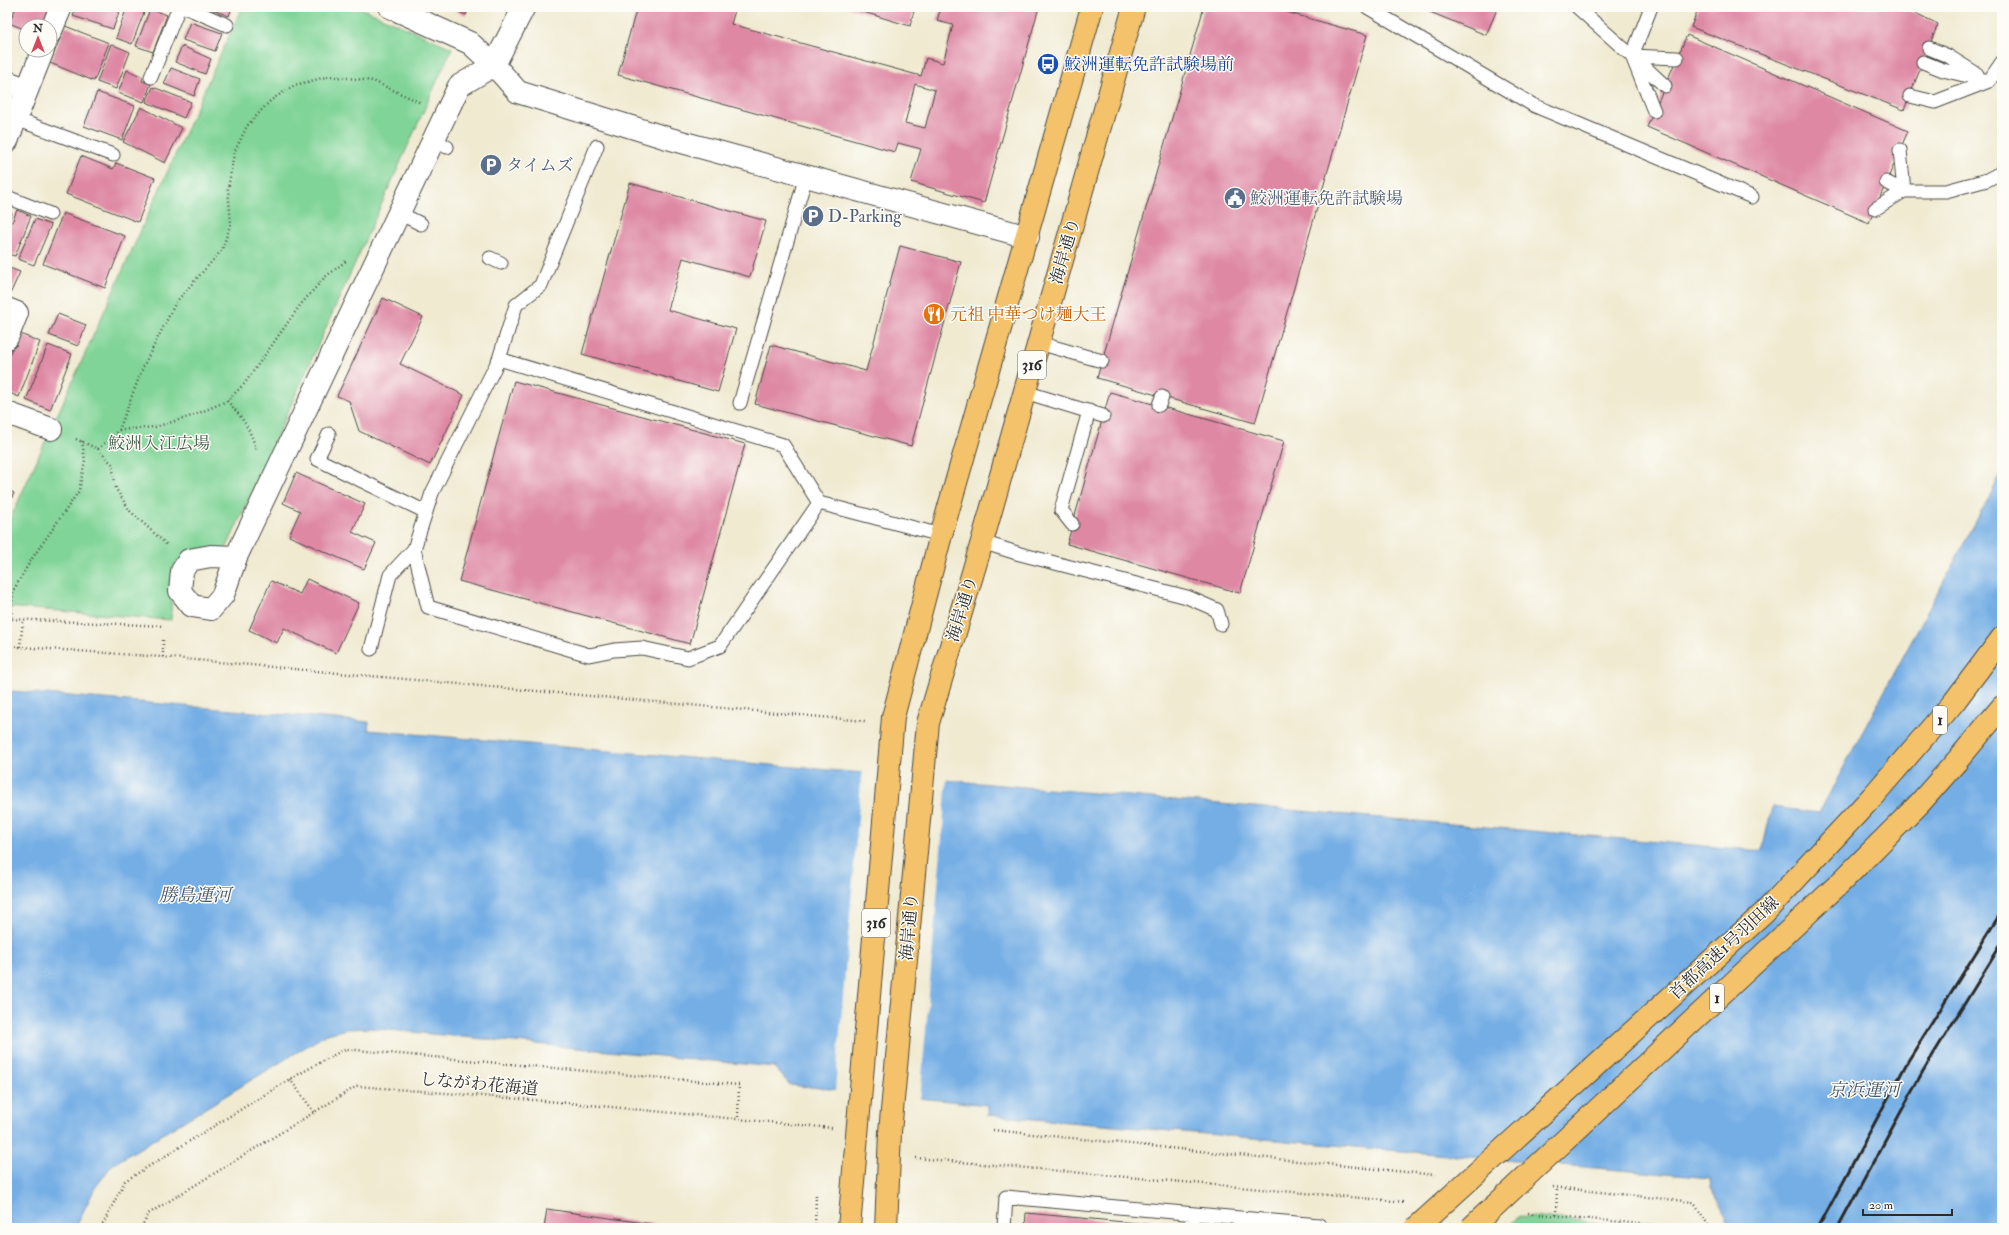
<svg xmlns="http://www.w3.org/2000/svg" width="2009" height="1235" font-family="'IM FELL Double Pica','Noto Serif JP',serif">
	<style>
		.green { fill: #80d497; stroke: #568061 }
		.water { fill: #75aee5; stroke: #506c88 }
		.pier { fill: #f0ead1 }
		.building { fill: #de88a4; fill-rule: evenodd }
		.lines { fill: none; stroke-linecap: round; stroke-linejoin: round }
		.lane-casing { stroke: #494844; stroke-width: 15 }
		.street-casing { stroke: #494844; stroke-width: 24 }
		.primary-casing { stroke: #494844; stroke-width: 24 }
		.highway-casing { stroke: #494844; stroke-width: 24 }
		.path { stroke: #494844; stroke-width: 2.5; stroke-dasharray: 1 3; stroke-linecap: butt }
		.lane { stroke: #fff; stroke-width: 13 }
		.street { stroke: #fff; stroke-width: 22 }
		.primary { stroke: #f3c26a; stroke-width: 22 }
		.highway { stroke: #f3c26a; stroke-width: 22 }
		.rail { stroke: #2b2b2b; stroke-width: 3 }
		.highway-bridge-casing { stroke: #494844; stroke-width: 24; stroke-linecap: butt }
		.highway-bridge { stroke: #f3c26a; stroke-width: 22 }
		.labels { text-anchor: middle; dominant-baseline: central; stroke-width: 3; stroke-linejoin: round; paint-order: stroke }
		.shield { fill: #fdfcf7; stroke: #6a6a68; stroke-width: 1 }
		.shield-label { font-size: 16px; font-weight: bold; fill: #2b2b2b }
		.transit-label { font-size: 17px; fill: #164399; stroke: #fdfcf7; text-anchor: start }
		.service-label { font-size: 17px; fill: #4e5e75; stroke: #fdfcf7; text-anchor: start }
		.street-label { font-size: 17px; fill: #2b2b2b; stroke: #fdfcf7 }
		.food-label { font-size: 17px; fill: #c56008; stroke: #fdfcf7; text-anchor: start }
		.park-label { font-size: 17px; fill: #445e4b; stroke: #fdfcf7 }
		.water-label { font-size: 18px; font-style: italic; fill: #45596c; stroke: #fdfcf7 }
	</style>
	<rect width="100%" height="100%" fill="#fdfcf7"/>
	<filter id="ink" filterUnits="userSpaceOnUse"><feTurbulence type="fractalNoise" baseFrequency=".025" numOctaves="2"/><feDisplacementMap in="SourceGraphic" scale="8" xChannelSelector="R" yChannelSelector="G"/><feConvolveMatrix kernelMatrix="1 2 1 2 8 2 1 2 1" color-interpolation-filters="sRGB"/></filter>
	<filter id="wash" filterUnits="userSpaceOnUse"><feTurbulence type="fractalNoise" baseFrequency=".012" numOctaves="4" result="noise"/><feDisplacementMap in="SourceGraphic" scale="16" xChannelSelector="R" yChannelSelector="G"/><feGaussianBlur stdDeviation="0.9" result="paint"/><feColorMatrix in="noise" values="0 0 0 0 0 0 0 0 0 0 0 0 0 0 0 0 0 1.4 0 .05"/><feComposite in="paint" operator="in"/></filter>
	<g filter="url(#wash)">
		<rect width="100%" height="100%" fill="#f0ead1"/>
		<path class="green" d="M242 7H358L452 48 227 547 172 579 171 620 7 607V526Z
			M1520 1216 1649 1228H1506Z"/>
		<path class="water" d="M2002 473V1228H1732L1711 1188 1710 1178 988 1115V1105L790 1085 774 1067 369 1028 348 1029 327 1034 112 1165 95 1188 75 1228H7V693L12 691 369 722 368 730 1762 851 1772 807 1819 813Z"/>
		<path class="pier" d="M862 771 947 778 920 1100 835 1092Z"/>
		<g id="blocks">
			<path class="building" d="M16 7H48L41 26H26V30L9 23Z
				M76 7H121L113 29 73 16Z
				M127 7H146L132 44 116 38Z
				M212 7H232L229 16 211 9Z
				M448 7H469L466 15Z
				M637 7H736L731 24 921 76 926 58 943 63 953 25 937 21 941 7 958 10 959 7H1039L984 203 911 182 921 149 898 143 895 152 618 75ZM915 84 935 90 925 128 905 123Z
				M847 7H915L910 26Z
				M1204 7H1269L1367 35 1255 423 1097 378Z
				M1418 7H1498L1486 35Z
				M1699 7H1913L1911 11 1938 24 1904 110 1691 27Z
				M150 9 167 15 153 52 136 46Z
				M190 22 222 33 215 51 183 40Z
				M65 26 109 43 94 81 50 63Z
				M1687 35 1908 131 1869 223 1647 127Z
				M111 44 130 52 116 89 97 82Z
				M182 46 211 59 205 74 175 62Z
				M171 68 200 79 194 96 164 84Z
				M127 70 143 77 142 81 151 84 144 102 118 93Z
				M153 87 191 102 184 118 146 102Z
				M97 92 135 106 122 140 84 126Z
				M7 94 13 96 7 112Z
				M141 107 182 128 165 163 123 142Z
				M81 156 113 169 116 163 155 178 138 222 66 194Z
				M630 183 766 221 750 277 683 258 668 310 736 329 718 392 582 354Z
				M17 210 31 216 15 256 7 254V235Z
				M7 211 12 213 7 225Z
				M63 213 125 236 105 288 43 264Z
				M35 219 51 225 34 265 18 259Z
				M900 246 961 262 911 446 755 404 771 345 866 371Z
				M7 267 20 272 7 301Z
				M383 298 423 317 400 364 464 395 430 465 359 431 349 401 337 396Z
				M58 314 86 325 78 346 49 335Z
				M18 333 40 342 19 397 7 392V361Z
				M48 345 72 354 50 410 26 400Z
				M514 381 745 444 690 644 459 581Z
				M1110 392 1284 441 1240 593 1067 544Z
				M296 473 365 504 352 532 376 543 364 569 289 536 300 511 283 503Z
				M7 489 14 493 7 508Z
				M307 579 359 603 336 653 284 628 277 643 249 630 271 581 300 594Z
				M547 1209 672 1227V1228H544Z
				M1026 1213 1179 1227 1178 1228H1025Z"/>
		</g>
	</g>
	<g filter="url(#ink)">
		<use href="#blocks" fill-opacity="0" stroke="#494844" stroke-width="1"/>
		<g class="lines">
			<g class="lane-casing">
				<path id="lane" d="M185 7 227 25
					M1367 7 1533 105 1752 197
					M1577 7 1632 56 1654 111
					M1929 48 1948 56 1977 74
					M1632 56 1651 7
					M1632 56 1677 58
					M1635 58 1665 86
					M1923 62 1943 70 1989 81 2002 62
					M151 77 179 7
					M1910 96 1935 102 1989 81
					M16 119 113 155
					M434 140 447 147
					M1900 150 1904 191H1946L1987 180 2002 172
					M1886 182 1904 191
					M7 197 50 214
					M1875 209 1904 191
					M399 213 421 224
					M490 258 501 263
					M1039 343 1102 361
					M499 359 516 305 541 285 597 146
					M1025 392 1103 416
					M740 403 806 176
					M1159 405 1162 397
					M329 434 317 459 426 512
					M819 503 720 646 688 658 642 648 614 650 589 655 428 607 414 549 432 493 499 359 783 445 819 503 941 535
					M1072 524 1061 510 1089 411
					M982 542 1020 554 1187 597 1217 610 1221 624
					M371 649 390 575 414 549
					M1004 1228 1006 1197 1319 1225 1322 1228
					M1191 1228 1192 1214"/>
			</g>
			<g class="street-casing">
				<path id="street" d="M390 7 470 43 494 65 518 92 667 138 1028 237
					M50 33 61 7
					M7 82 26 89
					M7 141 43 50
					M7 309 17 313 7 338
					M7 413 51 429
					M236 557 211 556 189 560 182 571 180 591 192 606 211 609 223 595 236 557 459 86 494 65 524 7"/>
			</g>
			<g class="primary-casing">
				<path id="primary" d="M849 1228 893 717 941 535 1092 7
					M886 1228 890 1132 928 723 982 542 1134 7"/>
			</g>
			<g class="highway-casing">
				<path id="highway" d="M1956 762 2002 707
					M1872 797 1954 702 2002 638"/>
			</g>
			<path class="path" d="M227 401C243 417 250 430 257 451
				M119 430 155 427 192 416 227 401 245 383 301 304 325 277 346 261
				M76 439 98 449 112 464 116 489 130 511 167 545
				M82 441 85 460 79 491 31 560 13 591 11 619 164 626
				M98 449 119 430 143 367 176 302 222 250 231 223 228 189 234 153 247 126 271 100 295 85 330 76 373 81 421 103
				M7 646 163 657 865 721
				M20 647 23 620
				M163 657V637
				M290 1079 314 1112
				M993 1130 1435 1175
				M916 1158 1405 1202
				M1553 1187 1694 1202 1710 1228
				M1528 1213 1683 1228
				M1556 1215 1557 1188
				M103 1225 111 1228
				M101 1228 125 1181 290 1079 345 1049 739 1085 738 1119
				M142 1228 148 1214 357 1086 558 1102 832 1128
				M815 1228 816 1193"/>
			<use href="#lane" class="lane"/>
			<use href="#street" class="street"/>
			<use href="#primary" class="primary"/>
			<use href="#highway" class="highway"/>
			<path class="rail" d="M1818 1228 1908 1061 2002 911
				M1838 1228 1923 1071 2002 943"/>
			<g class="highway-bridge-casing">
				<path id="highway-bridge" d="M1416 1228 1765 912 1872 797
					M1471 1228 1840 883 1919 804 1956 762"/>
			</g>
			<use href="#highway-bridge" class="highway-bridge"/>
		</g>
	</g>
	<defs>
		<g id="bus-disc" transform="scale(1.15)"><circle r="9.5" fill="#1a4fb4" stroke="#fdfcf7"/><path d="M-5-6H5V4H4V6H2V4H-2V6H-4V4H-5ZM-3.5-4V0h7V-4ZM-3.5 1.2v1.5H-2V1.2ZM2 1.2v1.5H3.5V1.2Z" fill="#fff"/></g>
		<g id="parking-disc" transform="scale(1.15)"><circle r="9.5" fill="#5c6f8a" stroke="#fdfcf7"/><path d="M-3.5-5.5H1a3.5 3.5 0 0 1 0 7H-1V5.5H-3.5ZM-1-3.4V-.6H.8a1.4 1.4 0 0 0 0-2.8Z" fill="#fff"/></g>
		<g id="civic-disc" transform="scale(1.15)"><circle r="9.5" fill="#5c6f8a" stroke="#fdfcf7"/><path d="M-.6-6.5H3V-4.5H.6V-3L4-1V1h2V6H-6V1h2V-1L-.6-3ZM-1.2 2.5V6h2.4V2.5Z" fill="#fff"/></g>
		<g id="restaurant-disc" transform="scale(1.15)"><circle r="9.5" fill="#e8710a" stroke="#fdfcf7"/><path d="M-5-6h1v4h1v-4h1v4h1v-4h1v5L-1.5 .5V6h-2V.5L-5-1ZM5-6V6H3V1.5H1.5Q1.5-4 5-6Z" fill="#fff"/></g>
	</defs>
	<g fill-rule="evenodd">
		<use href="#bus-disc" x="1048" y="64"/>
		<use href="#parking-disc" x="491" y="165"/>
		<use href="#civic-disc" x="1235" y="198"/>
		<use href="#parking-disc" x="813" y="216"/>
		<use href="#restaurant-disc" x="934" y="314"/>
	</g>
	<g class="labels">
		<g class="shield">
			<rect x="1018" y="351" width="28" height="28" rx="3"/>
			<rect x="1933" y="706" width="14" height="28" rx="3"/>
			<rect x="862" y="909" width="28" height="28" rx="3"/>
			<rect x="1710" y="984" width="14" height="28" rx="3"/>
		</g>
		<g class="shield-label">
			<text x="1032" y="365">316</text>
			<text x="1940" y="720">1</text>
			<text x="876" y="923">316</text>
			<text x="1717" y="998">1</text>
		</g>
		<g class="transit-label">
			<text x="1064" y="64">鮫洲運転免許試験場前</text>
		</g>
		<g class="service-label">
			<text x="506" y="165">タイムズ</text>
			<text x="1250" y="198">鮫洲運転免許試験場</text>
			<text x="828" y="216">D-Parking</text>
		</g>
		<g class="street-label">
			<text transform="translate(1065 251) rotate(-74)">海岸通り</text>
			<text transform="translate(962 609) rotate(-73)">海岸通り</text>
			<text transform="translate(909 927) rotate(-85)">海岸通り</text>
			<text transform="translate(1724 948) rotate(-43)">首都高速1号羽田線</text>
			<text transform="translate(479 1084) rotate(5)">しながわ花海道</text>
		</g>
		<g class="food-label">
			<text x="950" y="314">元祖 中華つけ麺大王</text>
		</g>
		<g class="park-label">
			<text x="159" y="443">鮫洲入江広場</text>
		</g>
		<g class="water-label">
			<text x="195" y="895">勝島運河</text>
			<text x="1864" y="1090">京浜運河</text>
		</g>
	</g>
	<rect width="2009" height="1235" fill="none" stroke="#fdfcf7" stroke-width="24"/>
	<g transform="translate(38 38)"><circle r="19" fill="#fdfcf7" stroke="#a9a8a5"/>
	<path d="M0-3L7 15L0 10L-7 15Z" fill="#d1495b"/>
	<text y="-6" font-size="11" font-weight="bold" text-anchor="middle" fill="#2b2b2b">N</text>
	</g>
	<path d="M1863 1209v6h89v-6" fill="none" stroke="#2b2b2b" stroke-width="2"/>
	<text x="1869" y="1209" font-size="12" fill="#2b2b2b" stroke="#fdfcf7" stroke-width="3" paint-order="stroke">20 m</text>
</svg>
